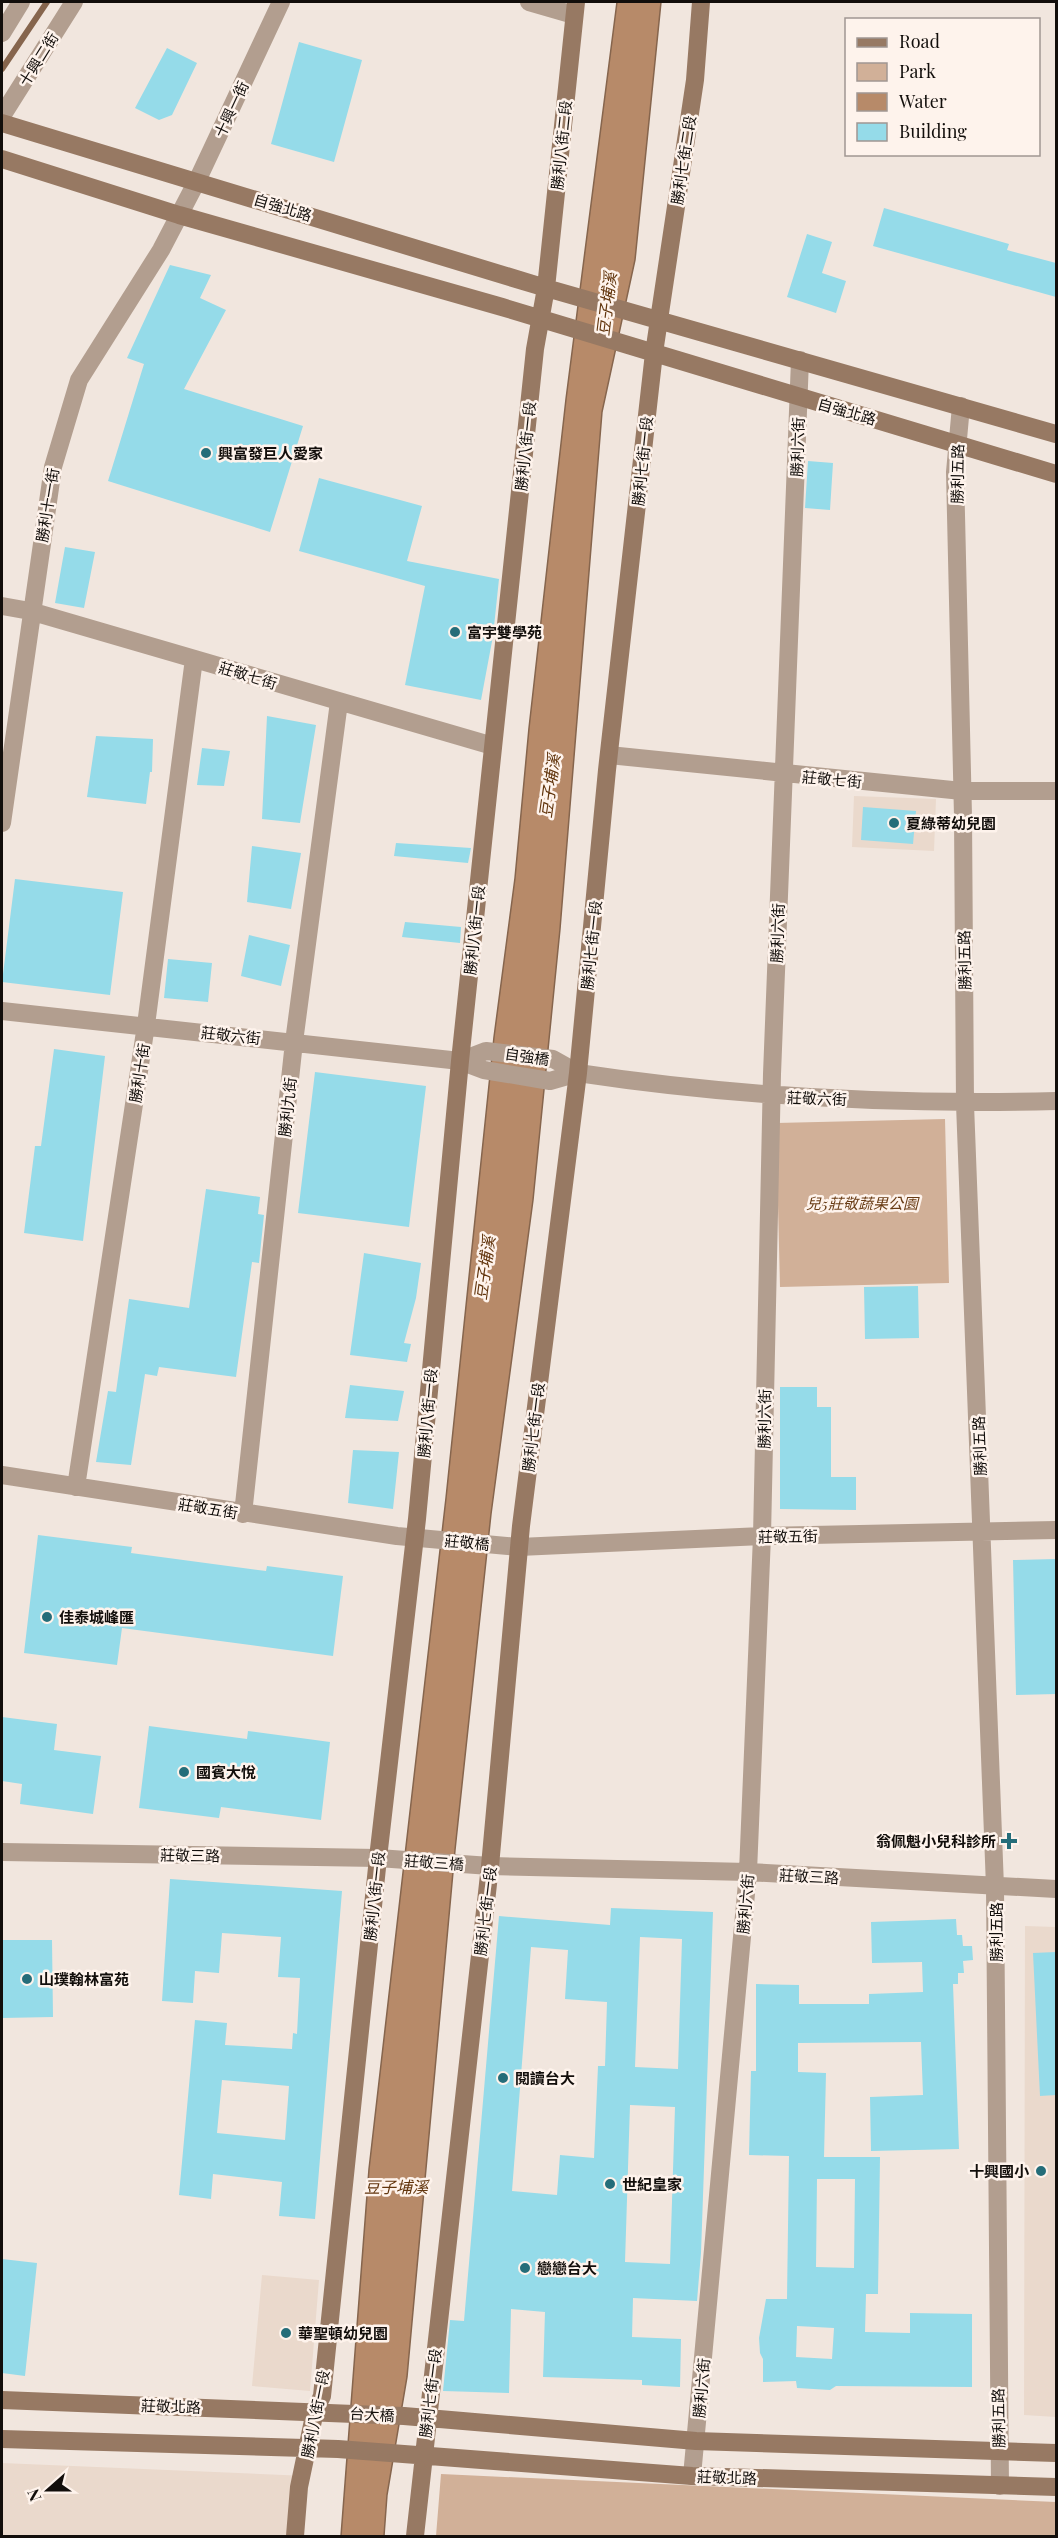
<svg xmlns="http://www.w3.org/2000/svg" width="1058" height="2538" font-family="'Playfair Display','Noto Sans TC',serif">
	<style>
		.built { fill: #ead9cc }
		.green { fill: #d1b098 }
		.water { fill: #b78a69; stroke: #86654d; stroke-width: 1.5 }
		.lines { fill: none; stroke-linecap: round; stroke-linejoin: round }
		.stream { stroke: #86654d; stroke-width: 6 }
		.building { fill: #95dbe9; fill-rule: evenodd }
		.street { stroke: #b29e8f; stroke-width: 18 }
		.secondary { stroke: #977963; stroke-width: 18 }
		.poi-dot { fill: #256d79; stroke: #fef3ec; stroke-width: 2 }
		.labels { text-anchor: middle; dominant-baseline: central; stroke-width: 5; stroke-linejoin: round; paint-order: stroke }
		.street-label { font-size: 15px; fill: #120e0b; stroke: #fef3ec }
		.poi-label { font-size: 15px; font-weight: bold; fill: #120e0b; stroke: #fef3ec; text-anchor: start }
		.park-label { font-size: 15px; font-style: italic; fill: #693c15; stroke: #fef3ec }
		.water-label { font-size: 16px; font-style: italic; fill: #62350d; stroke: #fef3ec }
	</style>
	<rect width="100%" height="100%" fill="#f1e6de"/>
	<path class="built" d="M854 796 936 799 934 851 852 847Z
		M1025 1926 1056 1927V2417L1024 2415Z
		M262 2275 319 2280 310 2391 252 2386Z
		M2 2463 307 2476 302 2536H2Z"/>
	<path class="green" d="M945 1119 949 1283 780 1287 776 1123Z
		M441 2474 1056 2502V2536H436Z"/>
	<path class="water" d="M617 2H661L635 260 602 412 560 929 533 1200 491 1514 455 1850 407 2377 387 2495 384 2536H341L369 2169 446 1498 494 1037 515 878 529 728 566 399Z"/>
	<g class="lines">
		<path class="stream" d="M2 69 47 2"/>
	</g>
	<path class="building" d="M299 42 362 60 334 162 271 144Z
		M167 48 197 63 172 115 159 120 135 108Z
		M884 208 1009 244 1007 250 1056 263V297L873 246Z
		M807 234 832 242 822 273 846 281 836 313 787 297Z
		M170 265 211 275 200 298 226 310 184 389 303 426 270 532 108 481 144 364 127 358Z
		M808 461 833 463 830 510 805 508Z
		M319 478 422 506 407 561 499 579 493 636 481 700 405 685 425 586 299 551Z
		M65 547 95 552 84 608 55 603Z
		M267 716 316 725 300 823 262 819Z
		M96 736 153 739 152 772H150L146 804 87 797Z
		M202 748 230 751 224 786 197 785Z
		M863 807 916 811 913 844 861 840Z
		M396 843 471 848 468 863 394 856Z
		M252 846 301 853 291 909 247 902Z
		M15 879 123 892 110 995 2 982Z
		M405 922 461 927 460 943 402 937Z
		M249 935 290 945 281 986 241 976Z
		M168 959 212 963 208 1002 164 998Z
		M54 1049 105 1056 83 1241 24 1233 35 1146H41Z
		M315 1072 426 1086 409 1227 298 1213Z
		M206 1189 260 1197 258 1214 264 1215 259 1263 252 1262 236 1377 159 1367 157 1376 145 1374 131 1465 96 1462 108 1391 116 1392 129 1299 189 1308Z
		M364 1253 421 1263 416 1298 404 1343 411 1344 407 1362 350 1355Z
		M918 1286 919 1338 865 1339 864 1287Z
		M350 1385 404 1391 398 1421 345 1418Z
		M780 1387H817V1407H831V1477H856V1510L780 1509Z
		M353 1450 399 1452 393 1509 348 1503Z
		M38 1535 132 1547 131 1553 266 1571 267 1566 343 1576 333 1656 122 1628 117 1665 24 1653Z
		M1056 1559V1694L1016 1695 1013 1560Z
		M2 1717 57 1724 54 1750 101 1756 93 1814 20 1804 22 1784 2 1781Z
		M149 1726 247 1739 248 1731 330 1742 321 1820 221 1807 219 1818 139 1808Z
		M170 1879 342 1891 315 2219 279 2216 282 2182 213 2174 211 2199 179 2195 195 2020 227 2023 225 2045 292 2049 293 2033 297 2034 300 1978 278 1977 281 1937 222 1933 219 1973 195 1971 193 2003 162 2001ZM222 2080 289 2086 285 2140 217 2133Z
		M611 1908 713 1912 701 2253 697 2301 633 2298 632 2337 681 2339 680 2387 642 2385V2380L543 2377 545 2312 511 2309 509 2393 443 2391 450 2320 464 2321 499 1916 610 1925ZM640 1937 682 1939 678 2069 635 2067ZM531 1947 568 1950 565 1999 607 2002 605 2066H598L594 2158 560 2155 557 2195 512 2191ZM630 2105 675 2107 670 2264 625 2262Z
		M956 1919 957 1935H962L963 1946H972L973 1960 963 1961 964 1973H958V1984H953L959 2149 871 2151 870 2097 923 2095 921 2042 798 2043V2072L826 2073 824 2157H880L878 2294H866L865 2332 910 2333V2313L972 2314V2387L836 2386 830 2390 797 2388 796 2381 763 2382V2359L760 2353 759 2338 766 2299H787L789 2156 749 2155 751 2071H756V1984L799 1985V2004H869V1994L923 1992 922 1962 872 1963 871 1922ZM817 2179H855L854 2268 816 2267ZM797 2326 834 2328 832 2359 796 2357Z
		M2 1940H52L53 2017 2 2018Z
		M1056 1952V2095L1040 2096 1033 1953Z
		M2 2259 37 2263 25 2376 2 2373Z"/>
	<g class="lines">
		<path class="street" d="M529 2 574 15
			M2 33 21 2
			M2 116 74 2
			M961 406 955 472 963 816 965 1104 995 1887 1000 2486
			M2 606 30 611 493 746
			M609 755 962 791H1056
			M2 823 53 467 79 380 161 250 197 181 281 2
			M2 1011 460 1061 484 1070 550 1081 578 1073
			M460 1061 486 1051 553 1059 578 1073C737 1097 897 1105 1056 1101
			M2 1475 397 1536 519 1547 762 1536 1056 1530
			M76 1487 146 1025 194 659
			M243 1514 294 1042 339 702
			M2 1852 378 1858 490 1866 748 1872 1056 1889
			M692 2476 748 1872 762 1536 772 1074 800 360"/>
		<path class="secondary" d="M2 123 546 288 1056 434
			M2 159 179 215 502 307 1056 474
			M2 2400 404 2416 696 2441 1056 2453
			M2 2439 338 2449 692 2476 1056 2487
			M295 2536 299 2487 315 2411 322 2396 378 1858 417 1519 460 1061 535 349 546 288 576 2
			M415 2536 490 1866 521 1526 578 1073 607 770 654 353 695 80 701 2"/>
	</g>
	<g class="poi-dot">
		<circle cx="206" cy="453" r="6"/>
		<circle cx="455" cy="632" r="6"/>
		<circle cx="894" cy="823" r="6"/>
		<circle cx="47" cy="1617" r="6"/>
		<circle cx="184" cy="1772" r="6"/>
		<path d="M1006 1832h6v6h6v6h-6v6h-6v-6h-6v-6h6z"/>
		<circle cx="27" cy="1979" r="6"/>
		<circle cx="503" cy="2078" r="6"/>
		<circle cx="1041" cy="2171" r="6"/>
		<circle cx="610" cy="2184" r="6"/>
		<circle cx="525" cy="2268" r="6"/>
		<circle cx="286" cy="2333" r="6"/>
	</g>
	<g class="labels">
		<g class="street-label">
			<text transform="translate(38 59) rotate(-58)">十興二街</text>
			<text transform="translate(231 109) rotate(-65)">十興一街</text>
			<text transform="translate(561 145) rotate(-84)">勝利八街二段</text>
			<text transform="translate(683 160) rotate(-81)">勝利七街二段</text>
			<text transform="translate(283 207) rotate(17)">自強北路</text>
			<text transform="translate(847 411) rotate(16)">自強北路</text>
			<text transform="translate(525 446) rotate(-84)">勝利八街一段</text>
			<text transform="translate(797 447) rotate(-88)">勝利六街</text>
			<text transform="translate(642 461) rotate(-84)">勝利七街一段</text>
			<text transform="translate(957 474) rotate(-89)">勝利五路</text>
			<text transform="translate(47 505) rotate(-81)">勝利十一街</text>
			<text transform="translate(248 675) rotate(17)">莊敬七街</text>
			<text transform="translate(832 779) rotate(5)">莊敬七街</text>
			<text transform="translate(474 930) rotate(-84)">勝利八街一段</text>
			<text transform="translate(777 933) rotate(-88)">勝利六街</text>
			<text transform="translate(591 945) rotate(-84)">勝利七街一段</text>
			<text transform="translate(964 960) rotate(-91)">勝利五路</text>
			<text transform="translate(231 1035) rotate(6)">莊敬六街</text>
			<text transform="translate(527 1056) rotate(8)">自強橋</text>
			<text transform="translate(139 1073) rotate(-81)">勝利十街</text>
			<text transform="translate(817 1098) rotate(2)">莊敬六街</text>
			<text transform="translate(287 1107) rotate(-84)">勝利九街</text>
			<text transform="translate(427 1413) rotate(-85)">勝利八街一段</text>
			<text transform="translate(764 1419) rotate(-89)">勝利六街</text>
			<text transform="translate(533 1427) rotate(-83)">勝利七街一段</text>
			<text transform="translate(979 1446) rotate(-92)">勝利五路</text>
			<text transform="translate(208 1508) rotate(9)">莊敬五街</text>
			<text transform="translate(788 1536) rotate(-1)">莊敬五街</text>
			<text transform="translate(467 1542) rotate(5)">莊敬橋</text>
			<text transform="translate(190 1855) rotate(1)">莊敬三路</text>
			<text transform="translate(434 1862) rotate(4)">莊敬三橋</text>
			<text transform="translate(809 1876) rotate(3)">莊敬三路</text>
			<text transform="translate(374 1896) rotate(-84)">勝利八街一段</text>
			<text transform="translate(745 1904) rotate(-85)">勝利六街</text>
			<text transform="translate(485 1911) rotate(-83)">勝利七街一段</text>
			<text transform="translate(996 1932) rotate(-90)">勝利五路</text>
			<text transform="translate(701 2388) rotate(-85)">勝利六街</text>
			<text transform="translate(430 2393) rotate(-83)">勝利七街一段</text>
			<text transform="translate(171 2406) rotate(2)">莊敬北路</text>
			<text transform="translate(315 2414) rotate(-79)">勝利八街一段</text>
			<text transform="translate(372 2414) rotate(3)">台大橋</text>
			<text transform="translate(998 2418) rotate(-91)">勝利五路</text>
			<text transform="translate(727 2477) rotate(2)">莊敬北路</text>
		</g>
		<g class="poi-label">
			<text x="218" y="453">興富發巨人愛家</text>
			<text x="467" y="632">富宇雙學苑</text>
			<text x="906" y="823">夏綠蒂幼兒園</text>
			<text x="59" y="1617">佳泰城峰匯</text>
			<text x="196" y="1772">國賓大悅</text>
			<text x="996" y="1841" text-anchor="end">翁佩魁小兒科診所</text>
			<text x="39" y="1979">山璞翰林富苑</text>
			<text x="515" y="2078">閱讀台大</text>
			<text x="1029" y="2171" text-anchor="end">十興國小</text>
			<text x="622" y="2184">世紀皇家</text>
			<text x="537" y="2268">戀戀台大</text>
			<text x="298" y="2333">華聖頓幼兒園</text>
		</g>
		<g class="park-label">
			<text x="862" y="1203">兒5莊敬蔬果公園</text>
		</g>
		<g class="water-label">
			<text transform="translate(606 304) rotate(-83)">豆子埔溪</text>
			<text transform="translate(549 786) rotate(-82)">豆子埔溪</text>
			<text transform="translate(484 1268) rotate(-82)">豆子埔溪</text>
			<text x="396" y="2186">豆子埔溪</text>
		</g>
	</g>
	<rect width="1058" height="2538" fill="none" stroke="#120e0b" stroke-width="6"/>
	<rect x="845" y="18" width="195" height="138" fill="#fef3ec" stroke="#a09792" stroke-width="1.5"/>
	<rect x="857" y="38" width="30" height="9" fill="#977963" stroke="#a09792" stroke-width="1.5"/>
	<text x="899" y="48" font-size="18" fill="#120e0b">Road</text>
	<rect x="857" y="63" width="30" height="18" fill="#d1b098" stroke="#a09792" stroke-width="1.5"/>
	<text x="899" y="78" font-size="18" fill="#120e0b">Park</text>
	<rect x="857" y="93" width="30" height="18" fill="#b78a69" stroke="#a09792" stroke-width="1.5"/>
	<text x="899" y="108" font-size="18" fill="#120e0b">Water</text>
	<rect x="857" y="123" width="30" height="18" fill="#95dbe9" stroke="#a09792" stroke-width="1.5"/>
	<text x="899" y="138" font-size="18" fill="#120e0b">Building</text>
	<g transform="translate(48 2490) rotate(249)" stroke="#fef3ec" stroke-width="4.5" paint-order="stroke">
	<path d="M0-4.5L10 22L0 15L-10 22Z" fill="#120e0b"/>
	<text y="-9" font-size="16" font-weight="bold" text-anchor="middle" fill="#120e0b">N</text>
	</g>
</svg>
